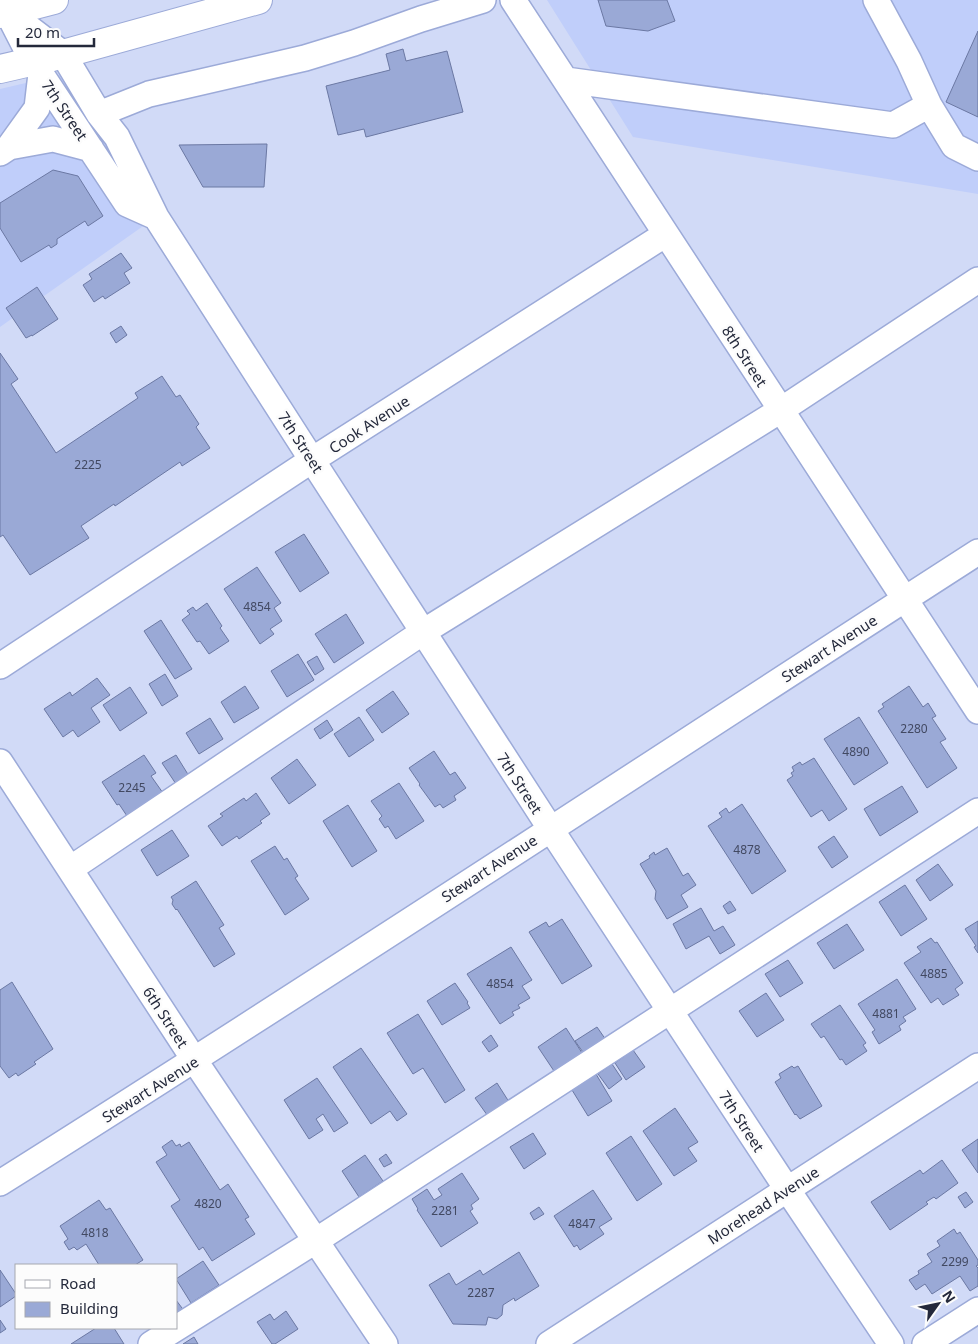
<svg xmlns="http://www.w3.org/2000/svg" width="978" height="1344" font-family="'Noto Sans',sans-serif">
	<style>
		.built { fill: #c0cefa }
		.building { fill: #9aa9d6; stroke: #6b78a3 }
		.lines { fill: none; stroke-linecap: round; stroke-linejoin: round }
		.minor-casing { stroke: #9caad8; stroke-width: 28 }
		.major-casing { stroke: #9caad8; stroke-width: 30 }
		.minor { stroke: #fff; stroke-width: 25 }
		.major { stroke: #fff; stroke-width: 28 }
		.labels { text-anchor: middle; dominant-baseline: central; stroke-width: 5; stroke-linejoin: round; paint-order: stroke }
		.number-label { font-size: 12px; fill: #424962 }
		.street-label { font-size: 15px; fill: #24293b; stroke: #fcfcfc }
	</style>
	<rect width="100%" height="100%" fill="#d1daf7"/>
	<path class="built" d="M547 0H978V194L633 137Z
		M60 75 156 217 0 327V89Z"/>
	<path class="building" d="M598 0H667L675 21 648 31 606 26Z
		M978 31V117L946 102Z
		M403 49 406 61 447 51 463 112 366 137 364 129 338 135 326 86 390 70 386 54Z
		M267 144 264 187H203L179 145Z
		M53 170 78 176 103 216 88 226 85 221 57 239V244L51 248 49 245 21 262 0 228V203Z
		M121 253 132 268 124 273 130 283 105 299 103 296 94 302 83 285 92 279 89 274Z
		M37 287 58 319 32 336V335L26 338 6 308Z
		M121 326 127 335 116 343 110 333Z
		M0 353 18 379 11 384 56 453 138 398 135 393 162 376 176 397 180 395 199 424 196 427 210 448 182 466 180 462 115 506 114 504 81 526 89 538 30 575 3 535 0 537Z
		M304 534 329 573 300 592 275 552Z
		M257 567 281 603 274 608 282 621 270 629 274 634 260 644 224 589Z
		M207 603 222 626 220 628 229 641 209 654 200 641 197 642 182 620 190 614 187 611 193 607 196 611Z
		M346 614 364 643 334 663 315 634Z
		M161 620 192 669 175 679 144 631Z
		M298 654 314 680 287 697 271 671Z
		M317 656 324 669 315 675 307 662Z
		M165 674 178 696 162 706 149 684Z
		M97 678 110 695 91 708 100 722 78 737 73 730 63 737 44 709 70 692 72 696Z
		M245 686 259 708 234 723 221 702Z
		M909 686 923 707 928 703 936 716 932 718 946 739 940 742 957 768 927 788 878 711 884 707 882 704Z
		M130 687 147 713 120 731 103 705Z
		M393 691 409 714 382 733 366 710Z
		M359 717 374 740 349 757 334 734Z
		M859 717 888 763 854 785 824 739Z
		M210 718 223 739 199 754 186 733Z
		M327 720 333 730 320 739 314 729Z
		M434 751 450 775 455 772 466 788 454 796 456 800 443 808 440 804 435 807 419 785 420 784 409 768Z
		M144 755 156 773 151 776 163 793 127 816 119 804 117 805 102 782Z
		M176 755 189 776 176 784 162 763Z
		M814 758 847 809 829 821 822 810 811 817 787 780 793 776 791 773 794 771 792 767 800 762 802 765Z
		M297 759 316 785 289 804 271 778Z
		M399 783 424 821 396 839 388 826 385 828 379 819 382 816 371 801Z
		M902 786 918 812 880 836 864 809Z
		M256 793 270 814 260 821 262 823 239 839 237 836 222 846 208 826 223 816 220 814 244 798 246 801Z
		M742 804 786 871 752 894 708 826 722 817 719 813 726 808 729 813Z
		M348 805 377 851 352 867 323 821Z
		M172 830 189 856 157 876 141 850Z
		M834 836 848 857 832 868 818 847Z
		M275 846 284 860 287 858 298 876 295 878 309 899 285 915 251 861Z
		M667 848 683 876 688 873 696 885 681 895 688 907 667 919 655 899 656 891 640 864 650 858 649 856 654 852 655 855Z
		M938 864 953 885 930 901 916 880Z
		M196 881 224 925 219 928 235 954 214 967 177 909 176 910 172 904 173 900 171 897Z
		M905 885 927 919 901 936 879 902Z
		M730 901 736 910 728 914 723 906Z
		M701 908 714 931 723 926 735 945 720 954 709 936 686 949 673 924Z
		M562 919 592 966 562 984 529 932 546 922 549 927Z
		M978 921V953L974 947 976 946 965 929Z
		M847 924 864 950 834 969 817 943Z
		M931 938 935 943 937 942 963 983 955 989 959 995 943 1005 938 998 931 1003 904 963 921 952 917 947Z
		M511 947 532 980 522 986 530 998 518 1005 520 1008 512 1012 514 1015 500 1024 467 974Z
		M788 960 803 983 780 997 765 974Z
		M897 979 916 1009 903 1017 906 1021 899 1026 901 1030 879 1044 872 1032 875 1030 858 1004Z
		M12 982 53 1049 34 1062 36 1064 18 1076 16 1073 9 1078 0 1066V990Z
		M455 983 468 1002 467 1003 470 1008 442 1025 427 1001Z
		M766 993 784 1020 757 1037 739 1011Z
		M840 1005 866 1043 863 1045 867 1051 846 1065 842 1059 840 1060 824 1036 821 1038 811 1024Z
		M418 1014 465 1090 445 1103 423 1068 413 1074 387 1033Z
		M597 1027 606 1040 585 1055 575 1041Z
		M566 1028 584 1056 556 1074 538 1047Z
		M491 1035 498 1046 489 1052 482 1042Z
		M361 1048 407 1114 397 1121 390 1111 371 1124 333 1067Z
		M633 1050 645 1067 626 1080 615 1063Z
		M612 1064 622 1079 609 1089 598 1074Z
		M792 1066 794 1068 798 1066 822 1106 800 1119 796 1114 795 1115 775 1082 781 1078 779 1074Z
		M596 1074 612 1101 588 1116 572 1090Z
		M317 1078 348 1123 334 1132 323 1114 316 1119 323 1130 309 1139 284 1100Z
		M497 1083 511 1105 490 1119 475 1098Z
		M675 1108 698 1142 688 1148 697 1161 674 1176 643 1131Z
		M533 1133 546 1154 524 1169 510 1147Z
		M631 1136 662 1184 637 1201 606 1153Z
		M978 1139V1173L962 1150Z
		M172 1140 176 1146 180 1144 181 1147 189 1142 220 1190 228 1184 249 1217 245 1219 255 1234 212 1261 203 1247 199 1250 171 1206 180 1200 156 1162 167 1155 162 1147Z
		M386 1154 392 1163 384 1167 379 1159Z
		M365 1155 383 1181 359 1197 342 1171Z
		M942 1160 958 1183 936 1199 934 1197 926 1202 928 1204 890 1230 871 1202 920 1170 923 1174Z
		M462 1173 479 1199 471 1205 473 1209 470 1211 478 1223 441 1247 417 1210 418 1209 412 1199 427 1189 434 1200 442 1195 438 1189Z
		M593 1190 612 1219 599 1227 604 1234 580 1250 577 1245 574 1247 554 1216Z
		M966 1192 973 1202 965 1208 958 1197Z
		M99 1200 106 1210 110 1208 143 1260 135 1265H99L86 1244 77 1250 74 1247 69 1250 64 1242 68 1239 60 1226Z
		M539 1207 544 1214 534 1220 530 1213Z
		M954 1229 957 1234 960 1232 978 1260V1265L976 1266 978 1268V1286L970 1291 960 1276 932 1294 925 1284 916 1290 909 1280 919 1274 918 1271 932 1262 927 1254 940 1246 937 1241Z
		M519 1252 539 1286 515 1301 514 1298 503 1305 502 1315 497 1319 488 1317 486 1325 453 1324 429 1285 449 1273 456 1285 480 1270 483 1275Z
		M203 1261 219 1285 191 1303 176 1279Z
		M0 1270 16 1294V1296L0 1307Z
		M176 1300 185 1312 176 1320Z
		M286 1311 298 1329 275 1344H272L257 1322 270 1314 274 1320Z
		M0 1320 6 1329 0 1333Z
		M96 1328H114L124 1344H71Z
		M194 1337 198 1344H183Z"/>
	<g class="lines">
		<g class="minor-casing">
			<path id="minor" d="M513 0 978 711
				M876 0 909 61 929 105 954 146 978 158
				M8 12 63 54 99 114 117 137 156 217 312 460 550 828 787 1189 891 1344
				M10 17 33 62 127 204 156 217
				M566 80 893 125 929 105
				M99 114 149 94 305 58 354 43 421 19 483 0
				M9 147 53 139 91 149
				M0 153 9 147 37 108 41 74
				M0 666 312 460 666 234
				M0 762 195 1061 385 1344
				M70 869 423 632 781 410 978 280
				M0 1183C328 977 652 762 978 552
				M151 1344 317 1240 978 811
				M549 1344 978 1066
				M925 1344 978 1310"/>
		</g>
		<g class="major-casing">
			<path id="major" d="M0 14 54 0
				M0 69 52 57 258 0"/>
		</g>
		<use href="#minor" class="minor"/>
		<use href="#major" class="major"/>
	</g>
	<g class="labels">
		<g class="number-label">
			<text x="88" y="464">2225</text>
			<text x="257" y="606">4854</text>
			<text x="914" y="728">2280</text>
			<text x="856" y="751">4890</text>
			<text x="132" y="787">2245</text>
			<text x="747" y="849">4878</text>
			<text x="934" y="973">4885</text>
			<text x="500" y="983">4854</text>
			<text x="886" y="1013">4881</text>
			<text x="208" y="1203">4820</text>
			<text x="445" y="1210">2281</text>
			<text x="582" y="1223">4847</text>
			<text x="95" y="1232">4818</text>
			<text x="955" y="1261">2299</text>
			<text x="481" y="1292">2287</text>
		</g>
		<g class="street-label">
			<text transform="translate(65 110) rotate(56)">7th Street</text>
			<text transform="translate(745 356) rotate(57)">8th Street</text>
			<text transform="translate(369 424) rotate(-33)">Cook Avenue</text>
			<text transform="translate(301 442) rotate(57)">7th Street</text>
			<text transform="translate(829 648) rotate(-33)">Stewart Avenue</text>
			<text transform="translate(520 783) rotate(57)">7th Street</text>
			<text transform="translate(489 868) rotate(-33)">Stewart Avenue</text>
			<text transform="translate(166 1017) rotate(57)">6th Street</text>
			<text transform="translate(150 1089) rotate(-32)">Stewart Avenue</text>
			<text transform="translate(742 1121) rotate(57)">7th Street</text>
			<text transform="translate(763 1205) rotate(-33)">Morehead Avenue</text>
		</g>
	</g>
	<rect x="15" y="1264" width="162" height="65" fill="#fcfcfc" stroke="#a6a8af"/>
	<rect x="25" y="1280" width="25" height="8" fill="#ffffff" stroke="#a6a8af"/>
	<text x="60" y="1289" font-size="15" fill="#24293b">Road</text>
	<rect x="25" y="1302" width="25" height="15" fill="#9aa9d6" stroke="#a6a8af"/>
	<text x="60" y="1314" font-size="15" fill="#24293b">Building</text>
	<g transform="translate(938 1304) rotate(57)" stroke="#fcfcfc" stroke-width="4" paint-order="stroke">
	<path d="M0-4L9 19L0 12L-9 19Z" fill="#24293b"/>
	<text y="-8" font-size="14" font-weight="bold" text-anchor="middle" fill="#24293b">N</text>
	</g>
	<path d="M18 38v8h76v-8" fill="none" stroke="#24293b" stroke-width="2.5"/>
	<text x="25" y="38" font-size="15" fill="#24293b" stroke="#fcfcfc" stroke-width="4" paint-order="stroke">20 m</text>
</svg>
